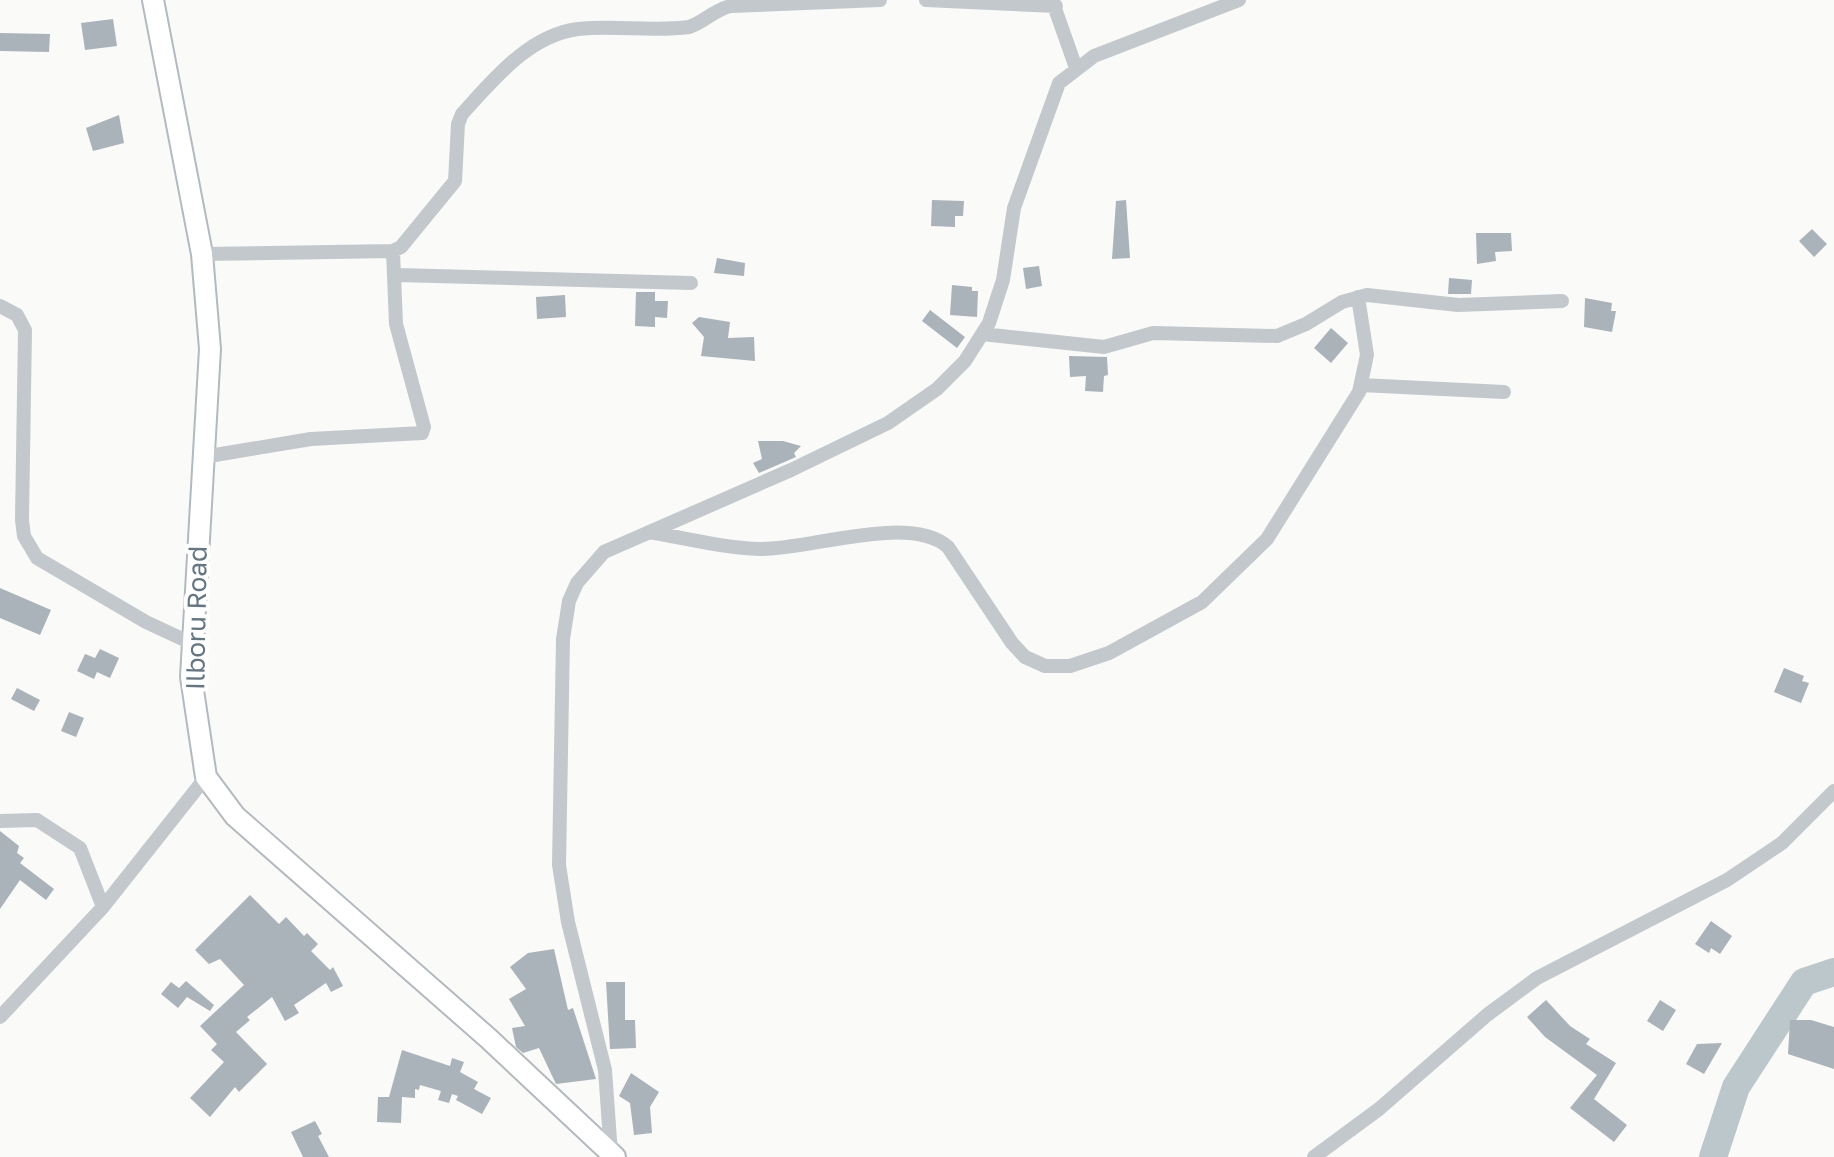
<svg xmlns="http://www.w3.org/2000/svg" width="1834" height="1157" font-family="'Golos Text',sans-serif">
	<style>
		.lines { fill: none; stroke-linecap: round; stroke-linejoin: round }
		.river { stroke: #bbc7cb; stroke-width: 28 }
		.building { fill: #aab3b9 }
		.secondary-casing { stroke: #b3babf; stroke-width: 24 }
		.street { stroke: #c3c8cc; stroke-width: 14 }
		.secondary { stroke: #fff; stroke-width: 20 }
		.labels { text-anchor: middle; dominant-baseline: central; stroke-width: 8; stroke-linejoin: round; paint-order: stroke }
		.street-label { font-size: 26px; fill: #657683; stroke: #fff }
	</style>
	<rect width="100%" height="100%" fill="#fafaf8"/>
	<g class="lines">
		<path class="river" d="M1713 1157 1736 1087 1804 982 1834 972"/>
	</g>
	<path class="building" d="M113 19 117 46 85 50 81 23Z
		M0 33 50 34 49 52 0 51Z
		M119 115 124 143 93 151 86 128Z
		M932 200 964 201 963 216H955V227L931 226Z
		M1126 200 1130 258 1112 259 1116 201Z
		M1812 229 1827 244 1814 257 1799 241Z
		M1476 233H1511L1512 251 1495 252 1496 261 1477 264Z
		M717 258 745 263 744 276 714 273Z
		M1039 266 1042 286 1026 289 1023 268Z
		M1449 278 1472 280 1471 294H1448Z
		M952 285 972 287V291H978L977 317 950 315Z
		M636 292H655V301H668L667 318 655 317V327L635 326Z
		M565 295 566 317 537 319 536 297Z
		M1585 298 1612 303 1611 311H1616L1612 332 1584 327Z
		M930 310 965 337 957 348 922 321Z
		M699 317 730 322 728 338 754 337 755 361 701 356 704 337 692 323Z
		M1331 328 1348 343 1331 363 1314 348Z
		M1069 356 1107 357 1108 375 1104 376 1103 392 1085 391 1086 376 1070 377Z
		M758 441H783L801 446 794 453 796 457 759 473 753 463 762 459Z
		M0 588 51 610 40 635 0 618Z
		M100 649 119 658 110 678 97 672 94 679 77 671 85 654 95 658Z
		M1784 668 1804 676 1802 681 1809 683 1801 703 1774 692Z
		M17 688 40 700 34 711 11 699Z
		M69 712 84 718 76 737 61 731Z
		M0 831 19 846 17 853 24 858 20 863 54 889 46 900 20 880 0 909Z
		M250 895 279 924 286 917 304 936 307 933 318 944 311 951 330 970 333 967 343 986 331 992 326 983 294 1005 299 1013 285 1021 272 997 247 1017 250 1020 236 1032 267 1064 239 1092 235 1087 210 1117 190 1098 224 1062 211 1050 217 1044 200 1026 244 985 220 959 209 964 195 950Z
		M1711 921 1732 936 1720 954 1711 948 1709 953 1695 944Z
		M554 949 568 1010 573 1008 596 1079 556 1084 539 1048 523 1053 516 1047 512 1028 525 1026 509 999 526 989 510 967 528 953Z
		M186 981 214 1005 210 1011 187 997 178 1008 161 994 171 982 179 988Z
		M606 982H625V1020H635L636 1048 610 1049Z
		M1546 1000 1570 1026 1590 1039 1586 1044 1616 1063 1594 1099 1627 1125 1614 1142 1570 1108 1597 1075 1545 1037 1527 1017Z
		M1660 1000 1676 1010 1663 1031 1647 1021Z
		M1790 1020H1811L1834 1027V1069L1788 1054Z
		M1722 1043 1704 1074 1686 1064 1697 1044Z
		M402 1050 450 1066 452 1058 464 1062 460 1072 478 1082 474 1089 491 1098 482 1114 456 1100 458 1096 452 1094 449 1103 438 1100 441 1091 420 1085 419 1090 415 1089V1098L402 1097 401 1123 377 1122 378 1097H389Z
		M631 1073 659 1092 650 1107 652 1133 634 1135 630 1103 619 1096Z
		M315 1121 322 1134 318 1136 329 1157H303L291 1132Z"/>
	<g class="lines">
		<g class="secondary-casing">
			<path id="secondary" d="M153 0 202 254 210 349 191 677 206 777 235 816 488 1038 615 1157"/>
		</g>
		<path class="street" d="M926 0 1056 6
			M1052 0 1076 68
			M202 254 393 251 401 247 455 181 458 124 462 114C493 80 529 35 578 29 615 25 653 32 689 27 705 22 713 10 731 6L880 0
			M397 275 691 283
			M0 306 17 315 25 330 22 520 24 536 37 558 146 622 191 643
			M982 334 1104 347 1153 333 1277 336 1306 324 1342 302 1367 295 1458 305 1562 301
			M1361 385 1504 392
			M203 457 311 439 422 433 424 427 396 324 393 251
			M649 532C685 538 723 548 760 549 809 550 909 513 948 547L1012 643 1025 657 1045 666H1070L1109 653 1202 602 1267 539 1359 392 1367 355 1358 297
			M0 821 37 820 80 848 103 907
			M0 1017 103 907 206 777
			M611 1154 605 1070 568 922 559 865 563 639 569 601 577 583 604 552 791 470 888 423 937 389 965 361 989 323 1003 280 1014 208 1059 83 1094 56 1239 0
			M1314 1157 1379 1109 1487 1015 1537 978 1727 880 1782 843 1834 791"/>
		<use href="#secondary" class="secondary"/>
	</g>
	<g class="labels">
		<g class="street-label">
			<text transform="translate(196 618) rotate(-89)">Ilboru Road</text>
		</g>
	</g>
</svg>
